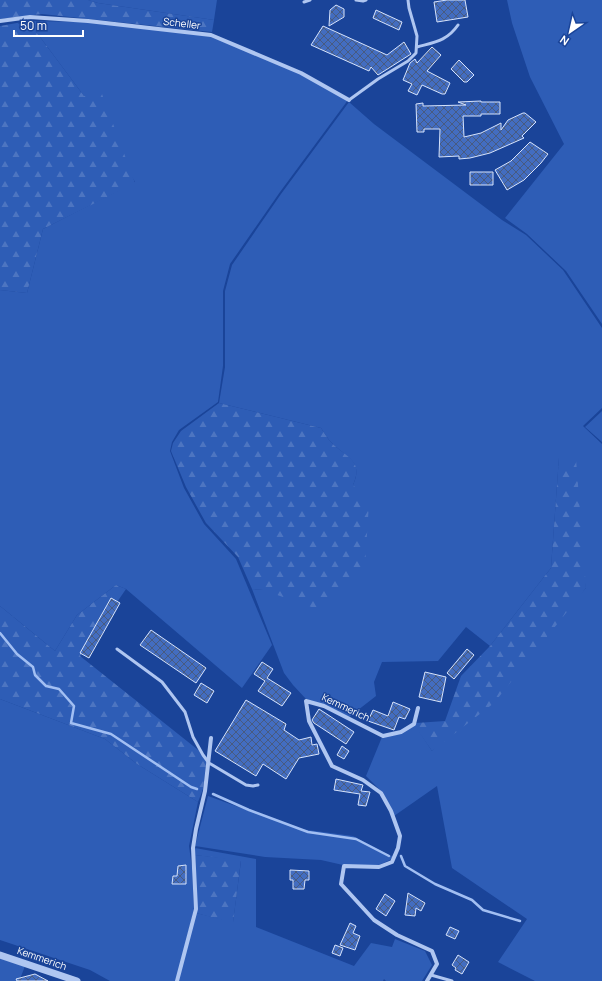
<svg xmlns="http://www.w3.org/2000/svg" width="602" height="981" font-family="Manrope,sans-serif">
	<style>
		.green { fill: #2e5db6 }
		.forest { fill: url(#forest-firs) }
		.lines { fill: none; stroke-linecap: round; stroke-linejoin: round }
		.stream { stroke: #a2bff3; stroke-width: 2.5 }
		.building { fill: url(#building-cross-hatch); stroke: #d6e3fc }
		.service { stroke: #afc6f1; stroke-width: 3 }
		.minor { stroke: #afc6f1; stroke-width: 4 }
		.tertiary { stroke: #afc6f1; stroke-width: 7 }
		.labels { text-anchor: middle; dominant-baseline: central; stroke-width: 3; stroke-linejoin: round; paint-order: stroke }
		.street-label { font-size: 10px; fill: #fff; stroke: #1a4499 }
	</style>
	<defs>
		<pattern id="forest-firs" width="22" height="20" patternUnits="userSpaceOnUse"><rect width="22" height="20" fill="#2e5db6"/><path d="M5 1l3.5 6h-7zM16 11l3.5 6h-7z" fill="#4d75c1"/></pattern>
		<pattern id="building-cross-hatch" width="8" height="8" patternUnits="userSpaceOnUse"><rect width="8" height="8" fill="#436dc0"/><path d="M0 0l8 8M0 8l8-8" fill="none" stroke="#485b80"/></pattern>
	</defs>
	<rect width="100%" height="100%" fill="#1a4499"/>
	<path class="green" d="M88 0H217L214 20 98 3Z
		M507 0H602V324L566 271 527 234 505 218 564 144 530 77 512 23Z
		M28 21 88 22 211 36 300 74 348 100 280 192 230 264 223 291V366L218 402 179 430 172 442 170 451 184 488 204 524 236 559 272 645 242 688 126 589 116 585 77 615 55 651 0 606V290L27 293 43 229 135 182 84 96Z
		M349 102 374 124 502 220 526 235 563 270 602 328V408L583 426 602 444V981H535L498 962 527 919 452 868 437 786 394 816 383 793 366 776 382 737 415 725 432 751 586 588 559 458 551 568 490 646 466 627 438 661 382 662 374 682 376 696 349 717 306 699 293 685 284 673 252 589 263 590 353 485C363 462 349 459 334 445 329 441 325 434 321 428L219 403 225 367V291L232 265 281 194Z
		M602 411V442L585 427Z
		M0 699 105 739 137 764 198 802 189 846 192 868 194 909 176 981H110L90 970 0 940Z
		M208 796 300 829 353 836 393 857 390 860 379 865H343L321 860 265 857 195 846Z
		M195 848 256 859V927L354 966 371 943 392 947 395 939 425 951 432 965 422 981H386L384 979 383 981H178L196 913 233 922 241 861 195 855Z
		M0 958 25 966 20 979 24 981H0Z"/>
	<path class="forest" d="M0 0H88L98 3 214 20 212 32 42 14 0 19Z
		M28 21 84 96 102 94 135 183 43 229 27 293 0 290V26Z
		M219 403 321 428C325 434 329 441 334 445 350 459 363 462 353 485L369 503 365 566 320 610 263 590 252 589 238 557 206 523 186 487 171 451 173 443 181 431Z
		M559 457 576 459 586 588 494 703 432 751 414 725 416 723 445 721 461 676 490 646 551 568Z
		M116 585 126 589 80 656 207 757 203 789 198 802 137 764 105 739 0 699V606L55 651 77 615Z
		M195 855 241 860 233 923 196 913Z"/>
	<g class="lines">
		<path class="stream" d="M0 633 17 654 33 667 35 675 46 686 59 689 74 706 71 723 111 734 191 787 197 789
			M213 794 249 810 308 832 356 839 389 856
			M401 856 405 866 435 884 472 900 483 910 520 921"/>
	</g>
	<path class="building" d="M447 0H465L468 17 437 22 434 2Z
		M336 5 344 9V17L329 26 330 10Z
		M376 10 402 22 399 30 373 18Z
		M323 26 387 55 404 42 411 54 378 75 371 67 369 71 311 45Z
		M432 47 441 55 427 71 450 83 445 94H442L422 85 417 95 408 91 412 84 403 80 410 63 415 59 417 63Z
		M459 60 474 75 467 82H464L451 69Z
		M481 101V102H500V114H481V116H463L464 137 481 133 501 123V130L508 120 523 113H525L536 122 522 136 524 138 490 153 470 158 459 159V156L439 157 440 129H424V132H417L416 104 423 103V106L466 105 458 102Z
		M530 142 548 154 541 163 524 180 507 190 495 170 511 161Z
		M470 172H493V185H470Z
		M111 598 120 603 89 658 80 653Z
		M151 630 206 668 196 683 140 645Z
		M467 649 474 655 454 679 447 673Z
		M262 662 273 669 267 678 291 693 282 706 258 691 265 681 254 674Z
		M425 672 446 677 441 702 419 697Z
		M201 683 214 691 207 703 194 695Z
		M246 700 286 724 284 730 299 740 311 737 312 745 317 744 319 754 299 758 286 779 263 764 256 776 215 751Z
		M393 702 410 709 405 719 399 717 394 730 368 721 373 710 388 716Z
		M319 709 354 732 346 744 314 723 312 720Z
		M342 746 349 751 344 759 337 755Z
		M336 779 363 785 361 791 370 792 366 806 358 805 360 794 334 790Z
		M186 865V884H172L173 876H177L178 866Z
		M290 870 309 871V880H305L304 889H293V880H290Z
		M408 893 425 903 421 911 416 908 415 916 405 915Z
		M385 894 395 901 386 916 376 909Z
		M350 923 356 926 353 933 360 936 355 950 340 945Z
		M450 927 459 931 455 939 446 935Z
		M335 945 343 948 340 956 332 953Z
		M458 955 469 962 462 974 455 970 456 968 452 965Z
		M35 974 48 981H17L16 979Z"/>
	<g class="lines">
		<path class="service" d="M356 0 363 1 366 0
			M304 2 310 0
			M417 47C435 42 447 41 458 25
			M349 100 378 79 408 61 416 53 417 36 409 8 408 0
			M117 649 162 682 185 712 193 737 203 755 209 763 246 785 253 786 258 785
			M431 975 452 981"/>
		<path class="minor" d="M0 21 30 17 88 21 211 35 301 73 349 100
			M418 708 414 724 401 732 383 736 324 706 306 701 309 721 332 766 363 780 381 793 391 811 400 836 398 848 392 862 379 867 344 866 341 884 374 920 397 935 432 951 437 964 427 981
			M177 981 196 909 193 848 196 829 205 791 211 738"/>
		<path class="tertiary" d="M0 955 77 981"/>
	</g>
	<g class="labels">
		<g class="street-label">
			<text transform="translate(182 23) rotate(7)">Scheller</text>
			<text transform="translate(346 707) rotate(25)">Kemmerich</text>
			<text transform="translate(42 958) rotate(19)">Kemmerich</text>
		</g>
	</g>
	<g transform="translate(570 32) rotate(214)" stroke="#1a4499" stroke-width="3" paint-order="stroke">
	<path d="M0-3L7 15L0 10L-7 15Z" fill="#ffffff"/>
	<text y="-6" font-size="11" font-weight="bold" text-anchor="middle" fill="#ffffff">N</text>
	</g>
	<path d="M14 30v6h69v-6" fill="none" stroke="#ffffff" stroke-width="2"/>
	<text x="20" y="30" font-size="12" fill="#ffffff" stroke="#1a4499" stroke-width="3" paint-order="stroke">50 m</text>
</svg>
